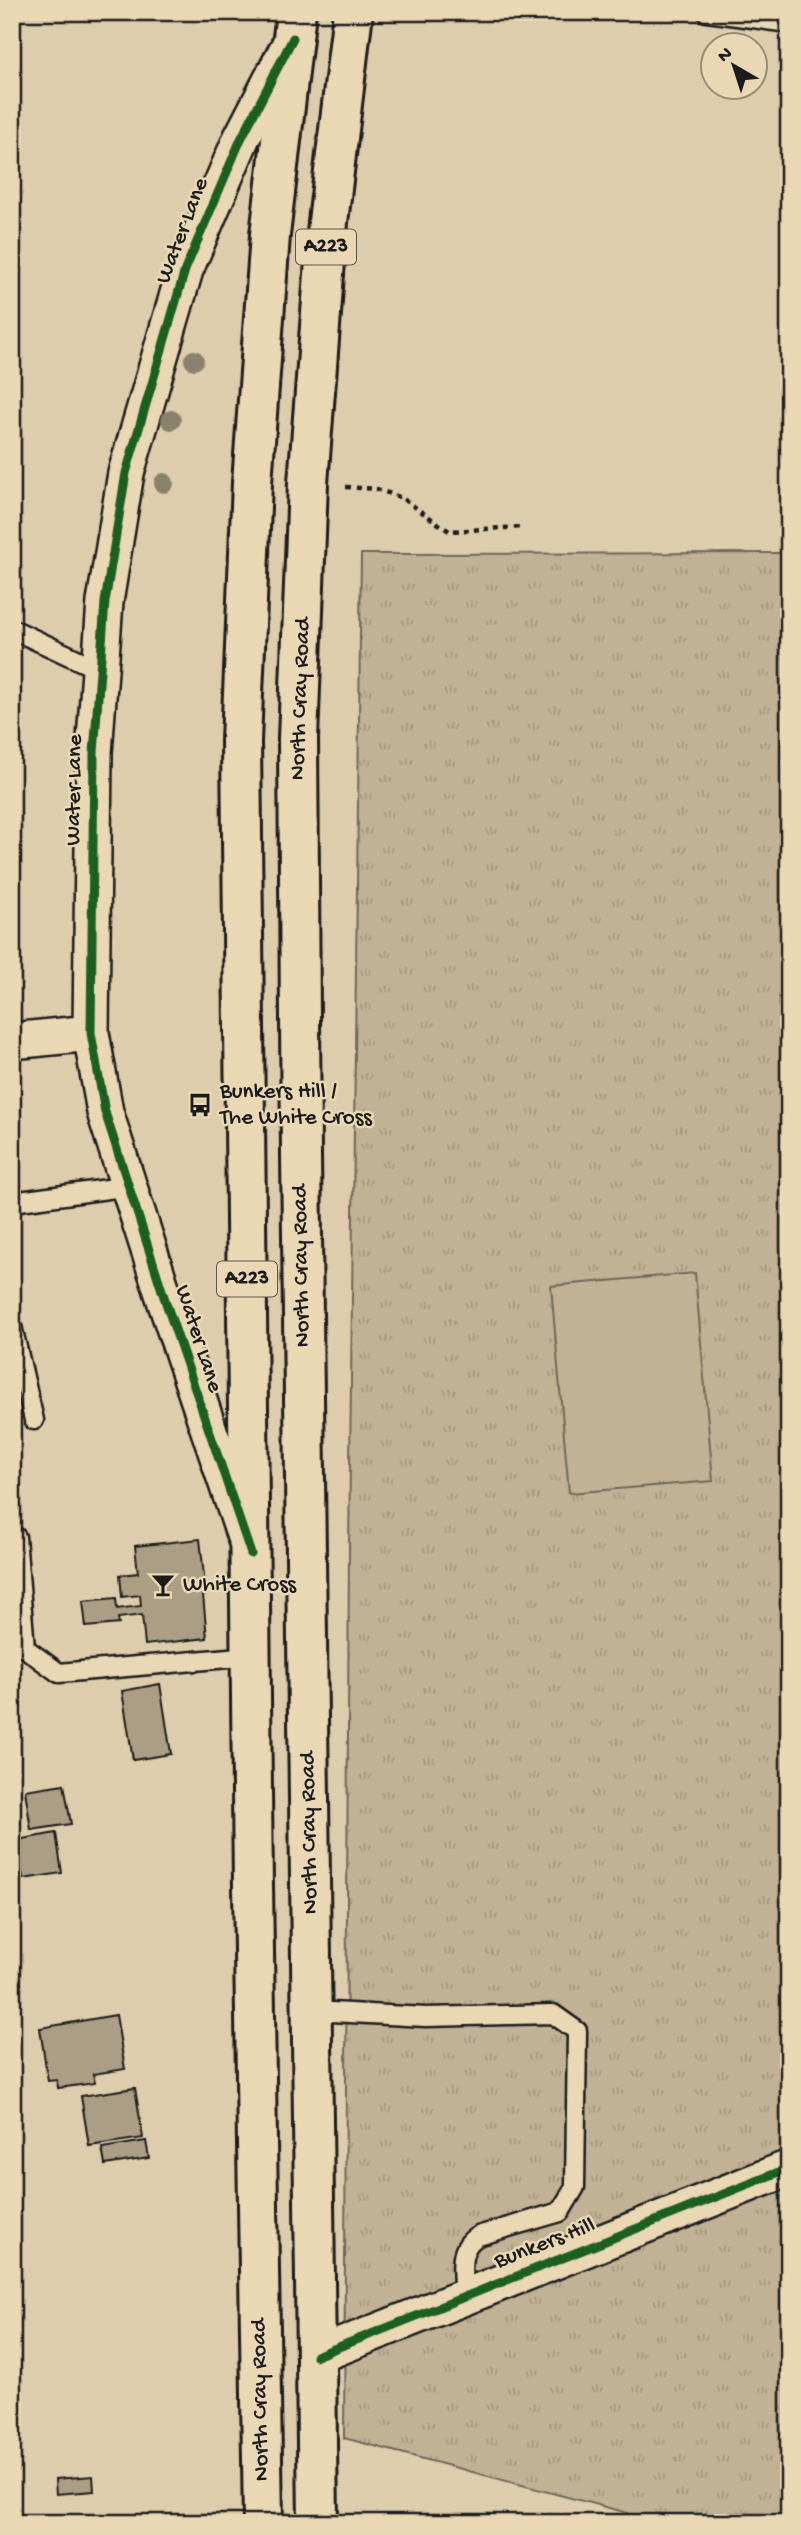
<svg xmlns="http://www.w3.org/2000/svg" width="801" height="2535" font-family="'Gochi Hand',sans-serif">
	<style>
		.grass { fill: url(#grass-tufts); stroke: #6e6759; stroke-width: 2 }
		.pitch { fill: #c1b296; stroke: #6e6759; stroke-width: 2 }
		.building { fill: #ab9e85; stroke: #1c1c1c; stroke-width: 2 }
		.lines { fill: none; stroke-linecap: round; stroke-linejoin: round }
		.lane-casing { stroke: #1c1c1c; stroke-width: 23 }
		.street-casing { stroke: #1c1c1c; stroke-width: 40 }
		.primary-casing { stroke: #1c1c1c; stroke-width: 44 }
		.path { stroke: #1c1c1c; stroke-width: 4.5; stroke-dasharray: 5 5; stroke-linecap: butt }
		.lane { stroke: #ead8b5; stroke-width: 18 }
		.street { stroke: #ead8b5; stroke-width: 35 }
		.primary { stroke: #ead8b5; stroke-width: 38 }
		.cycleway-casing { stroke: #ead8b5; stroke-width: 13 }
		.cycleway { stroke: #1b5e20; stroke-width: 9 }
		.tree { fill: #8a816d }
		.labels { text-anchor: middle; dominant-baseline: central; stroke-width: 5; stroke-linejoin: round; paint-order: stroke }
		.shield { fill: #ead8b5; stroke: #5a544a; stroke-width: 2 }
		.shield-label { font-size: 21px; font-weight: bold; fill: #1c1c1c }
		.street-label { font-size: 23px; fill: #1c1c1c; stroke: #ead8b5 }
		.poi-label { font-size: 23px; fill: #1c1c1c; stroke: #ead8b5; text-anchor: start }
	</style>
	<defs>
		<pattern id="grass-tufts" width="24" height="20" patternUnits="userSpaceOnUse" patternTransform="scale(1.75)"><rect width="24" height="20" fill="#c1b296"/><path d="M3 7l-1-3M5 7V3M7 7l1-3M15 17l-1-3M17 17v-4M19 17l1-3" fill="none" stroke="#a59881"/></pattern>
	</defs>
	<rect width="100%" height="100%" fill="#decdac"/>
	<filter id="ink" filterUnits="userSpaceOnUse"><feTurbulence type="fractalNoise" baseFrequency=".0143" numOctaves="2"/><feDisplacementMap in="SourceGraphic" scale="14" xChannelSelector="R" yChannelSelector="G"/><feConvolveMatrix kernelMatrix="1 2 1 2 8 2 1 2 1" color-interpolation-filters="sRGB"/></filter>
	<g filter="url(#ink)">
		<path class="grass" d="M789 553V2523H626L628 2513 344 2438 349 1548 361 554Z"/>
		<path class="pitch" d="M695 1273 713 1481 569 1493 551 1286Z"/>
		<path class="building" d="M12 1429 18 1457 12 1459Z
			M200 1539 206 1595H203L207 1638 145 1645 142 1615 118 1618 119 1624 86 1627 83 1601 116 1598 117 1609 141 1606 140 1595 122 1597 120 1575 138 1573 135 1546Z
			M160 1684 171 1754 133 1760 122 1691Z
			M64 1784 71 1824 31 1830 25 1790Z
			M56 1833 62 1873 23 1879 17 1840Z
			M116 2015 125 2069 93 2074 95 2083 58 2088 57 2080 48 2081 40 2028Z
			M135 2088 143 2138 89 2146 81 2096Z
			M146 2141 149 2158 105 2165 102 2148Z
			M93 2476 94 2491 56 2494 55 2479Z"/>
		<g class="lines">
			<g class="lane-casing">
				<path id="lane" d="M707 12 789 23
					M12 629 100 670
					M12 1202 130 1186
					M12 1326 34 1420
					M16 1537 25 1648 59 1673 251 1656
					M312 2011 426 2017 553 2014 577 2031 575 2187 560 2212 478 2236C456 2248 463 2274 464 2296"/>
			</g>
			<g class="street-casing">
				<path id="street" d="M12 1041 91 1033
					M245 1537 166 1303 105 1112 91 1033 94 753 105 602 126 473 185 270 241 139 290 44
					M316 2356 789 2168"/>
			</g>
			<g class="primary-casing">
				<path id="primary" d="M263 2523 253 1887 241 741 252 483 270 235 296 12
					M318 2523 301 1155 298 739 308 483 328 222 353 12"/>
			</g>
			<path class="path" d="M346 487 377 489 402 498 449 531 522 527"/>
			<use href="#lane" class="lane"/>
			<use href="#street" class="street"/>
			<use href="#primary" class="primary"/>
			<g class="cycleway-casing">
				<path id="cycleway" d="M251 1554 166 1303 105 1112 91 1033 94 753 105 602 126 473 185 270 241 139 293 38
					M316 2356 789 2168"/>
			</g>
			<use href="#cycleway" class="cycleway"/>
		</g>
		<g class="tree">
			<circle cx="194" cy="360" r="10"/>
			<circle cx="171" cy="420" r="10"/>
			<circle cx="164" cy="483" r="10"/>
		</g>
	</g>
	<defs>
		<g id="bus-bare" transform="scale(1.89)"><path d="M-5-6H5V4H4V6H2V4H-2V6H-4V4H-5ZM-3.5-4V0h7V-4ZM-3.5 1.2v1.5H-2V1.2ZM2 1.2v1.5H3.5V1.2Z" fill="#1c1c1c" stroke="#ead8b5" stroke-width="2.5" paint-order="stroke"/></g>
		<g id="bar-bare" transform="scale(1.89)"><path d="M-6-5H6L.8 .8V4.5H3.5V6h-7V4.5H-.8V.8Z" fill="#1c1c1c" stroke="#ead8b5" stroke-width="2.5" paint-order="stroke"/></g>
	</defs>
	<g fill-rule="evenodd">
		<use href="#bus-bare" x="200" y="1105"/>
		<use href="#bar-bare" x="163" y="1585"/>
	</g>
	<g class="labels">
		<g class="shield">
			<rect x="296" y="229.5" width="60" height="35" rx="5"/>
			<rect x="217" y="1261.5" width="60" height="35" rx="5"/>
		</g>
		<g class="shield-label">
			<text x="326" y="247">A223</text>
			<text x="247" y="1279">A223</text>
		</g>
		<g class="street-label">
			<text transform="translate(183 231) rotate(-69)">Water Lane</text>
			<text transform="translate(301 699) rotate(-88)">North Cray Road</text>
			<text transform="translate(75 790) rotate(-89)">Water Lane</text>
			<text transform="translate(302 1266) rotate(-91)">North Cray Road</text>
			<text transform="translate(198 1339) rotate(72)">Water Lane</text>
			<text transform="translate(310 1833) rotate(-91)">North Cray Road</text>
			<text transform="translate(545 2244) rotate(-21)">Bunkers Hill</text>
			<text transform="translate(261 2400) rotate(-91)">North Cray Road</text>
		</g>
		<g class="poi-label">
			<text x="220" y="1092">Bunkers Hill /<tspan x="220" dy="26">The White Cross</tspan></text>
			<text x="183" y="1585">White Cross</text>
		</g>
	</g>
	<rect width="801" height="2535" fill="none" stroke="#ead8b5" stroke-width="42"/>
	<rect x="21" y="21" width="759" height="2493" fill="none" stroke="#1c1c1c" stroke-width="2.5" filter="url(#ink)"/>
	<g transform="translate(734 66) rotate(321)"><circle r="33" fill="#ead8b5" stroke="#988d78" stroke-width="2"/>
	<path d="M0-5L12 26L0 18L-12 26Z" fill="#1c1c1c"/>
	<text y="-10" font-size="19" font-weight="bold" text-anchor="middle" fill="#1c1c1c">N</text>
	</g>
</svg>
